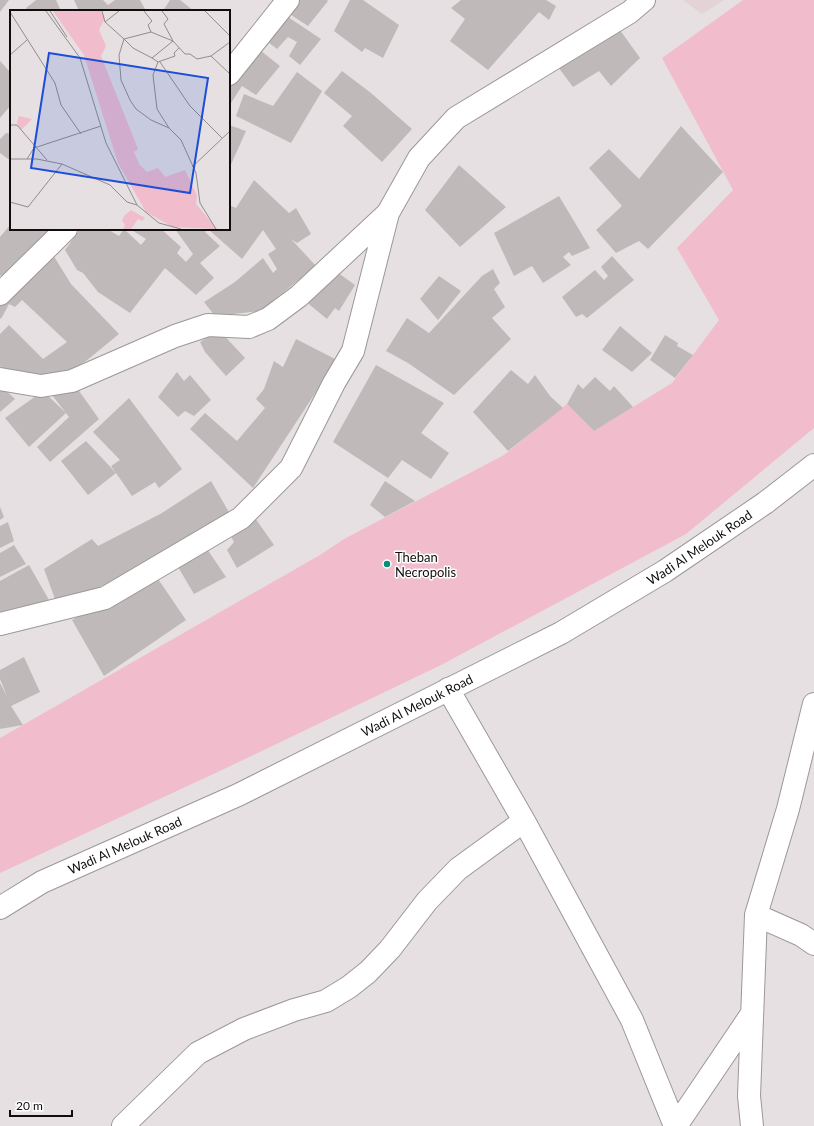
<svg xmlns="http://www.w3.org/2000/svg" width="814" height="1126" font-family="Lato,sans-serif">
	<style>
		.built { fill: #e3d3d7 }
		.green { fill: #f1bccb }
		.building { fill: #bfb9ba }
		.lines { fill: none; stroke-linecap: round; stroke-linejoin: round }
		.minor-casing { stroke: #9d9798; stroke-width: 24 }
		.tertiary-casing { stroke: #9d9798; stroke-width: 24 }
		.minor { stroke: #fff; stroke-width: 22 }
		.tertiary { stroke: #fff; stroke-width: 22 }
		.poi-dot { fill: #039079; stroke: #fff; stroke-width: 1.5 }
		.labels { text-anchor: middle; dominant-baseline: central; stroke-width: 3; stroke-linejoin: round; paint-order: stroke }
		.street-label { font-size: 13px; fill: #0f0d0e; stroke: #fff }
		.poi-label { font-size: 13px; fill: #0f0d0e; stroke: #fff; text-anchor: start }
		.inset-road { fill: none; stroke: #918c8d; stroke-width: 1 }
		.view { fill: #1d4ed8; fill-opacity: 0.15; stroke: #1d4ed8; stroke-width: 2 }
		.inset-edge { fill: none; stroke: #0f0d0e; stroke-width: 2 }
	</style>
	<rect width="100%" height="100%" fill="#e7e0e2"/>
	<path class="built" d="M683 0H724L702 14Z"/>
	<path class="green" d="M743 0H814V428L686 534 441 665 222 770 0 873V738L320 555 344 539 504 455 567 404 594 431 672 383 719 320 677 248 733 190 662 58Z"/>
	<path class="building" d="M0 0H9L0 12Z
		M36 0H56L61 11H27L26 8Z
		M74 0H103L108 5 115 0H140L146 11H79Z
		M170 0H180L194 11H163Z
		M294 0H327L328 1 308 26 285 11Z
		M350 0H363L399 25 383 58 365 48 362 52 334 31Z
		M461 0H546L556 6 549 20 539 12 488 70 450 41 465 19 451 8Z
		M282 13 321 39 300 65 289 56 297 42 288 37 277 49 264 39Z
		M620 30 640 58 611 86 599 71 573 87 558 67Z
		M256 47 280 66 256 95 242 86 229 106V80Z
		M0 61 11 73V105L0 118Z
		M342 71 371 93 412 129 382 162 343 126 352 116 324 93Z
		M297 72 322 91 291 143 236 116 244 94 273 106Z
		M229 125 246 131 229 169Z
		M681 126 723 172 648 249 639 241 616 253 596 230 622 206 589 168 609 149 639 179Z
		M6 133 11 134V161L0 153V139Z
		M459 165 506 207 460 247 425 210Z
		M254 180 289 213 296 208 311 234 297 243 291 239 316 266 260 311 215 316 204 302 235 282 263 258 273 273 277 269 268 254 276 249 263 230 242 259 208 229 205 232 220 246 200 263 214 278 196 295 165 268 130 313 98 292 83 273 77 270 65 250 80 229H107L119 236 124 229 141 245 146 239 130 229H161L181 247 177 253 186 262 193 254 175 229H229V205L236 208Z
		M559 196 590 248 572 256 569 252 563 257 571 265 543 283 532 266 514 276 494 233Z
		M11 224V229H55L8 282 0 275V237Z
		M50 250 71 284 119 334 86 361 63 376 14 378 0 366V334L9 325 43 359 67 342 22 300 15 307 9 304 1 319 0 318V299Z
		M612 256 634 280 587 318 582 314 576 317 562 297 595 270 604 280 608 276 601 267Z
		M330 267 355 285 339 311 335 308 327 319 299 296Z
		M493 269 500 283 494 289 505 307 492 318 511 339 454 395 408 363 386 351 407 318 429 333 482 276Z
		M439 276 461 291 438 320 420 299Z
		M620 326 652 353 632 372 602 350Z
		M219 330 245 358 226 376 205 352 200 342Z
		M665 335 678 343 677 346 693 355 675 378 650 360Z
		M296 339 337 360 253 488 190 429 205 413 237 441 265 408 256 399 264 389 274 361 283 367Z
		M376 365 444 403 421 433 449 453 431 479 402 460 388 478 333 442Z
		M511 370 528 384 535 375 550 396 563 408 508 451 473 412Z
		M177 372 184 381 190 375 211 400 194 416 185 411 178 417 158 397Z
		M595 377 610 391 614 386 633 407 594 431 567 404 578 384 583 389Z
		M72 381 99 419 50 462 37 447 69 417 52 395Z
		M0 385 15 399 0 412Z
		M43 391 66 413 29 447 5 418Z
		M129 398 182 469 159 488 155 482 132 496 116 473 88 495 61 461 86 441 116 473 111 466 120 460 93 432Z
		M211 481 230 514 117 579 84 594 55 599 44 569 92 539 98 546 162 513Z
		M385 481 415 501 385 517 370 505Z
		M0 507 4 517 0 520Z
		M253 515 274 545 237 568 227 550 234 542 226 527Z
		M8 522 14 541 0 548V526Z
		M203 543 226 577 194 594 175 562Z
		M14 545 26 564 0 577V553Z
		M29 565 49 600 33 609 0 617V581Z
		M154 573 186 620 104 676 72 620Z
		M24 657 40 692 11 706 23 725 0 729V683L7 696 0 679V670Z"/>
	<g class="lines">
		<g class="minor-casing">
			<path id="minor" d="M229 74 288 0
				M0 294 66 229
				M0 379 41 386 72 381 175 336 208 325 249 327 268 319 299 296 388 213
				M0 624 105 598 241 518 291 468 334 383 353 351 388 213 419 158 456 118 630 12 644 0
				M448 689 524 821 632 1020 675 1126
				M756 915 801 935 814 944
				M123 1126 198 1053 244 1029 294 1010 326 1001 349 987 368 972 390 949 427 901 458 869 524 821
				M676 1126 751 1015
				M752 1126 749 1096 756 915 788 809 814 704"/>
		</g>
		<g class="tertiary-casing">
			<g id="tertiary">
				<path id="s1" d="M0 908 42 882 238 795 561 633 665 571 765 503 814 465"/>
			</g>
		</g>
		<use href="#minor" class="minor"/>
		<use href="#tertiary" class="tertiary"/>
	</g>
	<circle class="poi-dot" cx="387" cy="564" r="4"/>
	<g class="labels">
		<g class="street-label">
			<text stroke="none"><textPath href="#s1" startOffset="788">Wadi Al Melouk Road</textPath></text>
			<text stroke="none"><textPath href="#s1" startOffset="464">Wadi Al Melouk Road</textPath></text>
			<text stroke="none"><textPath href="#s1" startOffset="140">Wadi Al Melouk Road</textPath></text>
		</g>
		<g class="poi-label">
			<text x="395" y="557">Theban<tspan x="395" dy="15">Necropolis</tspan></text>
		</g>
	</g>
	<g transform="translate(10 10)">
		<rect width="220" height="220" fill="#e7e0e2"/>
		<path d="M43 1H91L95 8 89 20 96 36 91 46 128 139 124 142 129 154 137 162 148 158 155 167 175 160 187 185 186 194 207 219 163 217 136 202 108 153 74 45ZM9 106 22 109 11 120 7 113ZM121 200 135 208 132 211 128 209 121 219H113L115 215 112 211 114 206Z" fill="#f1bccb"/>
		<path class="inset-road" d="M36 1 70 48 96 133 127 195 149 213 171 219M40 1 57 27M92 1 95 12 114 29 141 22 163 31 175 44H180L187 49 201 46 220 64M134 1 142 11 138 15 141 22M195 1 220 26M0 2 45 73 51 95 71 124M95 12 109 1M114 29 109 45 111 70 120 90 126 99 141 110 159 118 171 130 186 163 190 193 206 219M114 29 123 38 142 48M0 45 17 30M201 46 220 32M148 52 142 48 163 31 154 14 158 9 152 1M150 52 180 96 212 128M0 115H7L37 150M159 118 147 99 143 65 148 52 165 46 164 43 169 38M0 149H27L52 154 100 175 117 192 127 195M17 149 24 138 91 116M182 157 220 121M0 192 18 197 52 154"/>
		<path class="view" d="M39 43 198 68 180 183 21 158Z"/>
		<rect width="220" height="220" class="inset-edge"/>
	</g>
	<path d="M10 1110v6h62v-6" fill="none" stroke="#0f0d0e" stroke-width="2"/>
	<text x="16" y="1110" font-size="12" fill="#0f0d0e" stroke="#ffffff" stroke-width="3" paint-order="stroke">20 m</text>
</svg>
